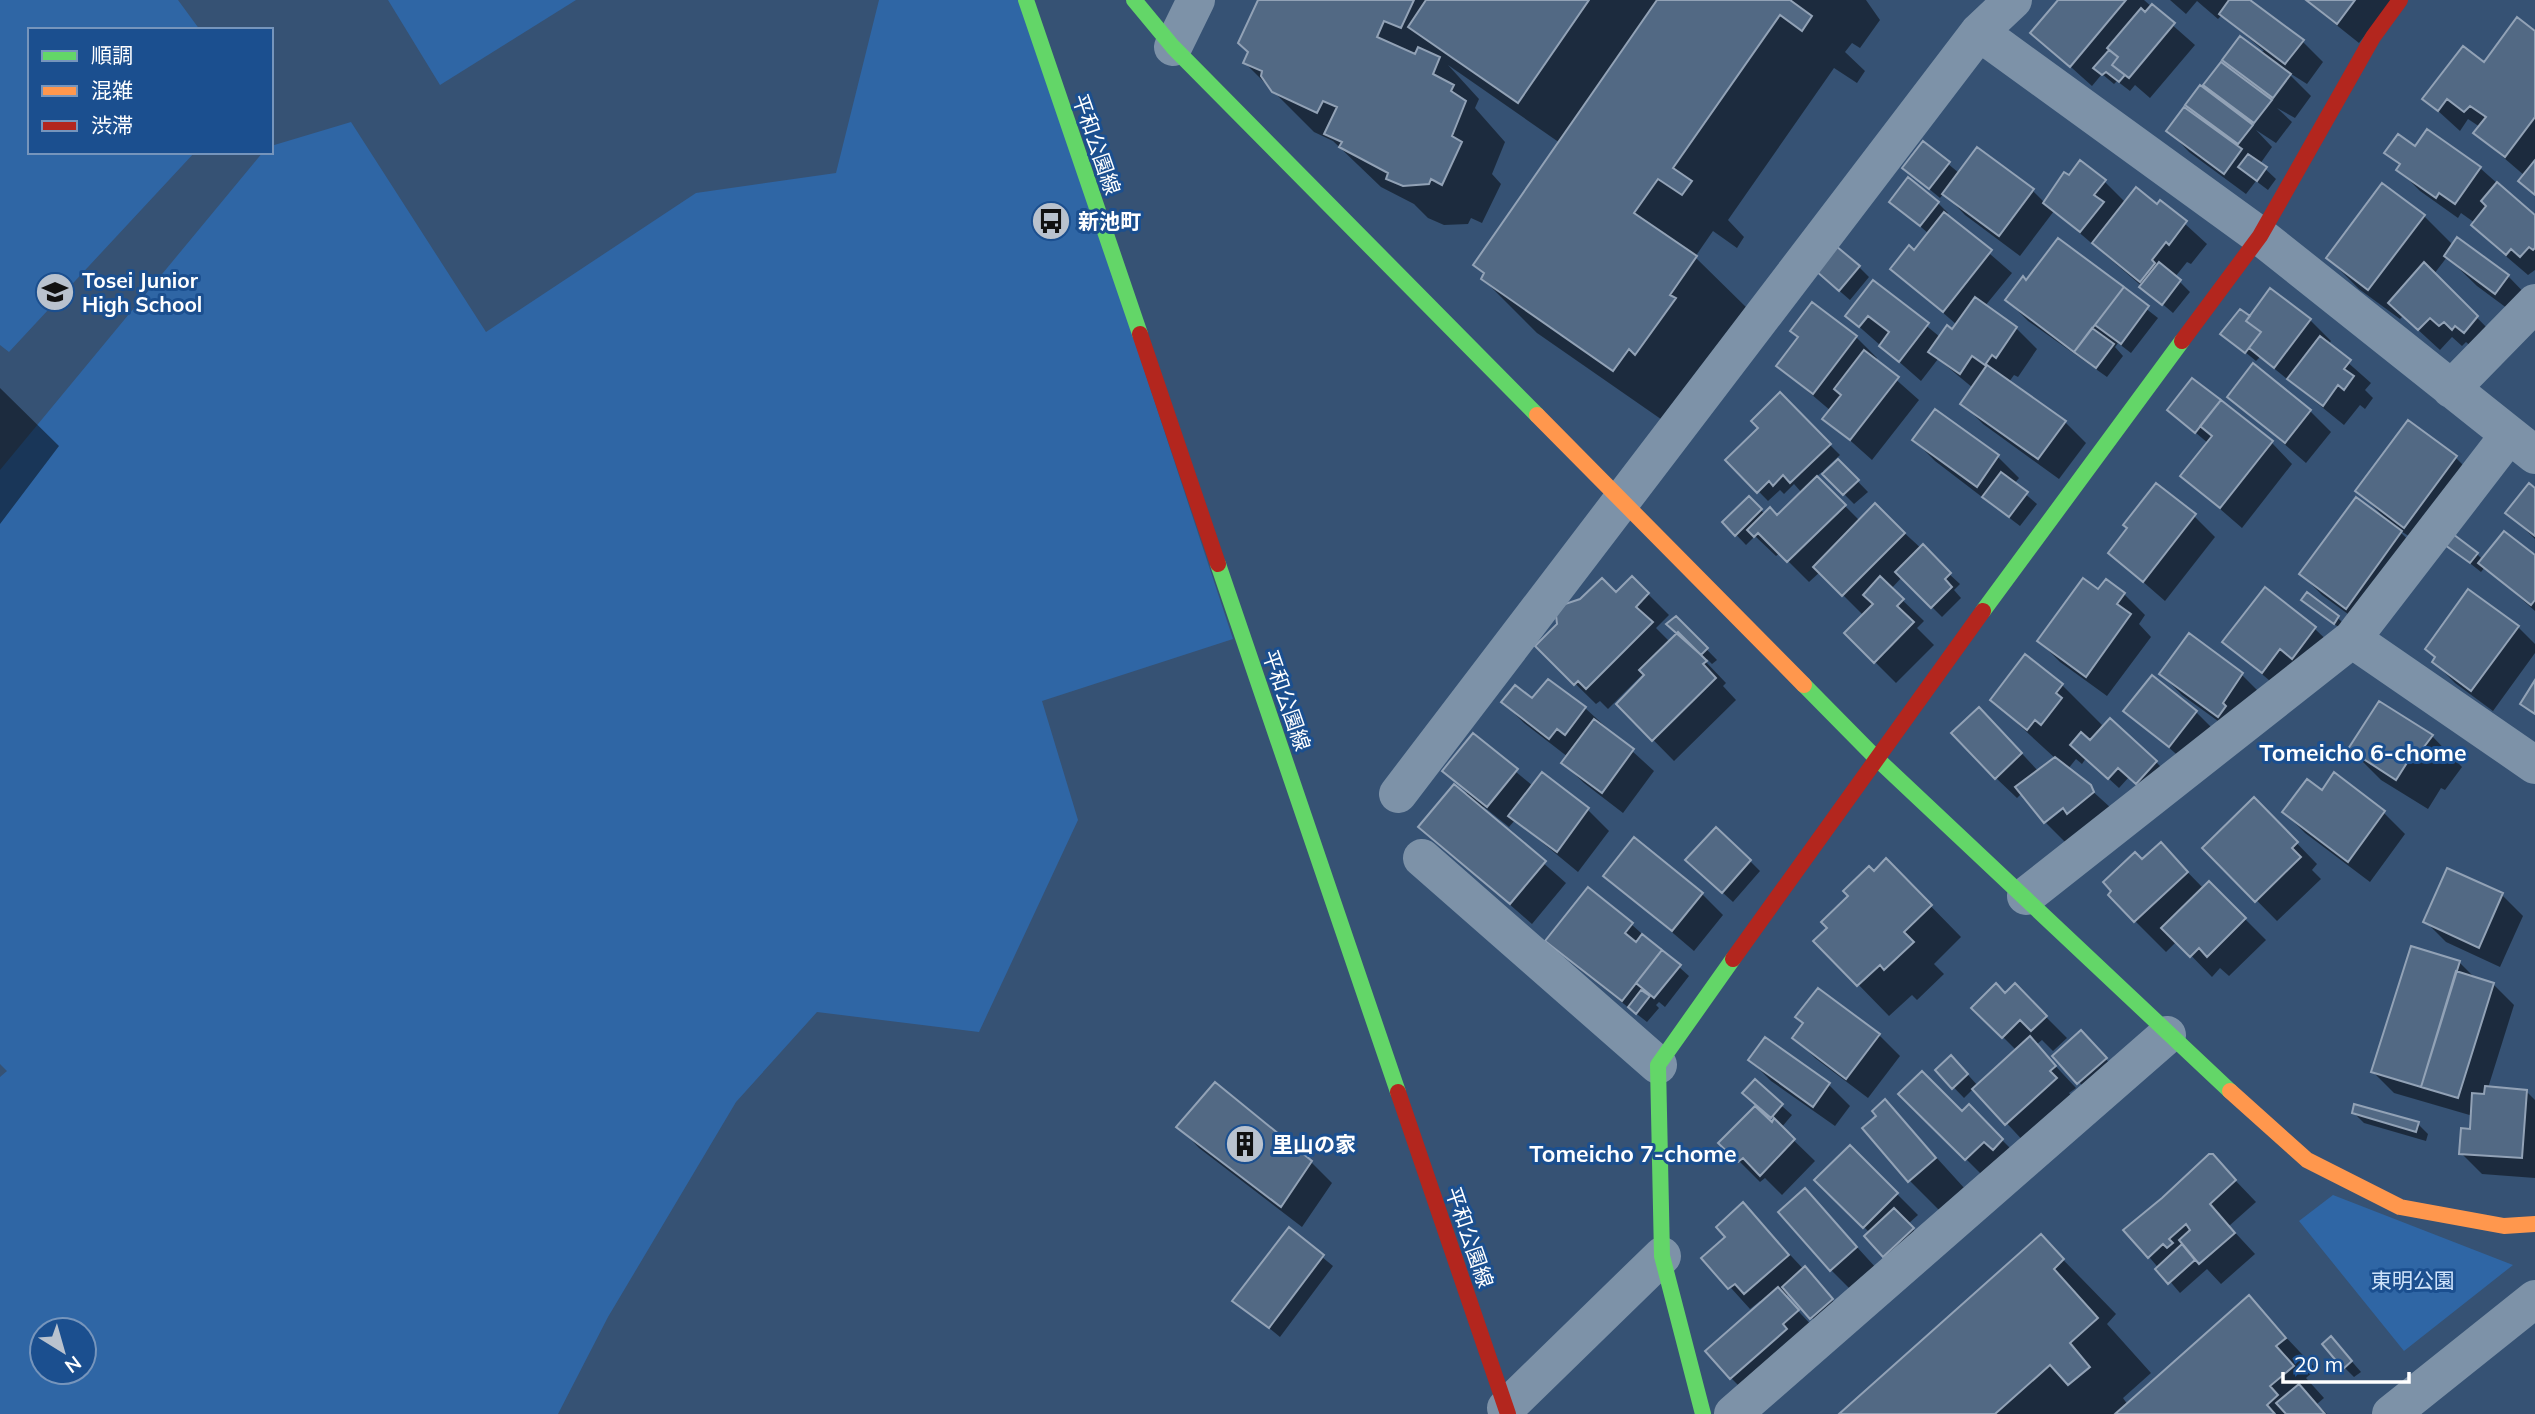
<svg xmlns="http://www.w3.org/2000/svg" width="2535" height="1414" font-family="Mulish,'Noto Sans JP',sans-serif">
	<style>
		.green { fill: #2f66a5; fill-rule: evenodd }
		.shadow { fill: #0007 }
		.building { fill: #526984; stroke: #92a2b6; stroke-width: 2 }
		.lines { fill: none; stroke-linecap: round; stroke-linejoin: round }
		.street { stroke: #7d92a8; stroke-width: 38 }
		.fast { stroke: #63d668; stroke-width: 16 }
		.slow { stroke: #ff974d; stroke-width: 16 }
		.jam { stroke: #b3261e; stroke-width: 16 }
		.labels { text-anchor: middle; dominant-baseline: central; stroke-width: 6; stroke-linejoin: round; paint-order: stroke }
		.street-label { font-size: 21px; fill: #fff; stroke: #1b4f8f }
		.poi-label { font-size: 21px; font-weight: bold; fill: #fff; stroke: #1b4f8f; text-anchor: start }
		.park-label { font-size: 21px; fill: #cfe3fa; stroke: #1b4f8f }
		.neighbourhood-label { font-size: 23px; font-weight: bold; fill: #fff; stroke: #1b4f8f }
	</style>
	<rect width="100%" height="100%" fill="#365274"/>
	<path class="green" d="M0 0H178L200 30H30V152H195L9 352 0 345Z
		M388 0H576L440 85Z
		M879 0H1022L1233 639 1042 701 1078 820 979 1032 817 1012 736 1102 608 1317 558 1414H0V1077L7 1071 0 1064V470L263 152H271V146L351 122 486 332 696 193 836 173ZM42 1330H84V1372H42Z
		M2333 1195 2513 1265 2404 1351 2299 1221Z"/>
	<path class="shadow" d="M1260 0H1866L1880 20 1860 48 1852 43 1845 52 1865 71 1857 83 1834 68 1728 220 1744 237 1737 248 1713 231 1695 257 1750 311 1668 424 1537 333 1483 279 1485 275 1475 264 1560 143 1448 65 1479 99 1475 108 1505 142 1492 174 1501 184 1482 223 1471 218 1468 224 1444 225 1428 218 1414 204 1381 187 1333 141 1314 132 1245 63Z
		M2060 0H2144L2195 45 2150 98 2135 85 2130 91 2117 81 2114 84 2102 74 2092 86 2033 33Z
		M2170 0H2247L2302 41 2323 62 2307 84 2285 70 2311 96 2295 118 2277 108 2292 122 2276 143 2256 130 2272 147 2260 164 2276 179 2268 190 2256 181 2246 194 2189 152 2169 131 2201 118 2187 105 2221 101 2206 85 2238 74 2224 60 2264 51 2222 15 2218 19 2197 1 2186 14Z
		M2305 0H2392L2359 43Z
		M2535 33V196L2520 181 2525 176 2475 133 2480 127 2468 119 2460 131 2425 99Z
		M2428 131 2480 168 2535 217V270L2528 275 2494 246 2475 223 2461 213 2458 218 2420 191 2399 170 2401 167 2386 152 2415 148Z
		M1923 143 1959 173 2033 191 2045 203 2104 181 2126 203 2157 206 2161 202 2207 244 2191 264 2187 262 2175 277 2190 292 2173 313 2054 211 2020 256 1965 215 1944 193 1940 198 1904 168Z
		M1891 201 1938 203 1948 213 1946 216 2012 273 1985 306 2016 328 2037 349 2018 377 2014 375 2009 382 2065 422 2086 443 2059 479 1983 424 1962 403 1973 388 1938 359 1921 381 1847 316 1873 282 1940 337 1957 325 1893 269 1914 252 1929 234Z
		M2424 216 2454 246 2508 276 2535 304 2527 323 2477 286 2447 257 2434 274 2498 339 2474 349 2466 342 2462 346 2452 337 2440 350 2403 316 2400 319 2359 289 2328 258Z
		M2058 240 2158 318 2131 353 2118 343 2115 347 2123 356 2107 377 2028 321 2007 300 2027 282Z
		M1859 267 1869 277 1850 300 1828 281Z
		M2250 319 2310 320 2331 341 2328 345 2371 383 2365 390 2373 398 2365 409 2360 405 2344 425 2260 357 2256 361 2223 334Z
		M1792 331 1856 337 1877 358 1875 361 1919 400 1872 460 1825 418 1831 411 1778 366 1799 338Z
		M0 388 59 446 0 524Z
		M1780 395 1840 455 1823 471 1825 473 1838 461 1868 492 1854 504 1822 472 1816 477 1860 521 1875 506 1960 584 1954 590 1961 598 1942 617 1902 577 1891 589 1924 621 1917 628 1934 645 1896 683 1846 633 1864 616 1820 572 1809 582 1780 553 1776 556 1755 536 1746 545 1724 522 1749 499 1765 514 1777 517 1802 493 1794 484 1784 494 1780 490 1768 501 1728 460 1761 428Z
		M2229 396 2310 411 2331 432 2306 463Z
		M2169 410 2272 443 2292 464 2242 528 2182 476 2209 444Z
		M2408 423 2456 458 2477 479 2426 547 2396 528 2422 553 2367 628 2322 595 2301 574 2385 518 2358 491Z
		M1914 440 1998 457 2019 478 2014 484 2037 504 2020 526 1935 461Z
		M2535 490V539L2508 513Z
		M2194 516 2215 537 2165 601 2110 553Z
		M2447 545 2477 554 2483 560 2535 557V611L2485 567 2481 572Z
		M1632 578 1669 615 1656 628 1670 642 1678 634 1676 618 1717 660 1712 664 1707 659 1705 661 1726 683 1723 686 1736 700 1674 761 1618 704 1647 675 1644 673 1608 709 1600 701 1596 704 1537 646 1616 594Z
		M2265 590 2315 629 2336 649 2283 692 2224 642Z
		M2099 592 2124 594 2145 615 2139 624 2151 637 2107 696 2060 662 2039 641Z
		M2303 600 2338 618 2348 628 2345 632Z
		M2518 627 2535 644V653L2493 711 2455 683 2434 662Z
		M2189 636 2242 675 2263 696 2240 737 2182 695 2161 674Z
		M2062 685 2102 725 2097 732 2156 762 2166 772 2147 793 2129 777 2119 788 2086 758 2082 764 2076 759 2068 769 2122 818 2076 853 2046 823 2070 804 2068 801 2046 819V823L2022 793 2017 798 1996 778 2000 730 2039 772 2056 759 1992 700Z
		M1533 701 1585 708 1654 771 1623 813 1584 783 1563 763 1568 757 1524 723 1503 702Z
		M2126 710 2196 712 2217 733 2191 767Z
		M1473 736 1533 786 1542 774 1588 810 1609 831 1578 872 1515 820 1509 827 1484 807 1482 809 1566 883 1532 924 1421 827 1467 793 1445 771Z
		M2432 736 2462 767 2445 790 2441 788 2428 809 2381 780 2350 749Z
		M2334 775 2384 813 2405 834 2370 882 2305 833 2284 812 2322 792Z
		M2254 799 2317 864 2312 870 2321 879 2277 921 2205 848Z
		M2160 844 2204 889 2209 883 2266 940 2229 976 2220 968 2212 977 2177 941 2166 952 2135 921 2142 861Z
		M1750 861 1760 871 1733 902 1698 870Z
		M1874 874 1917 892 1961 937 1934 964 1944 974 1917 1000 1912 995 1889 1016 1816 941Z
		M1606 876 1702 894 1723 915 1694 951Z
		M2502 895 2523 916 2500 967 2446 942 2425 921Z
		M1631 924 1689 976 1665 1007 1659 1002 1656 1005 1659 1008 1647 1022 1569 961 1548 940Z
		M2459 962 2476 979 2493 984 2514 1005 2488 1088 2526 1091 2535 1100V1178L2482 1174 2461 1153 2472 1131 2473 1116 2394 1093 2373 1072Z
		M2015 986 2067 1038 2053 1051 2042 1040 2036 1045 2076 1088 2069 1093 2076 1100 2027 1145 1974 1088 1964 1098 1937 1070 1961 1067 1978 1086 2017 1051 1974 1008 2005 995Z
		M1879 1035 1900 1056 1868 1098 1815 1058 1794 1037Z
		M1765 1039 1829 1085 1850 1106 1835 1126 1771 1081 1750 1060Z
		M2091 1043 2115 1069 2089 1093 2055 1056Z
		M1755 1082 1792 1115 1781 1128 1815 1161 1782 1195 1765 1178 1760 1182 1721 1143 1772 1124 1775 1120 1755 1103Z
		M1901 1094 1962 1114 1969 1107 2023 1161 1987 1180Z
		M1885 1101 1966 1190 1940 1211 1909 1180 1878 1116Z
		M2354 1113 2418 1124 2428 1134 2426 1141 2364 1123Z
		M1179 1127 1311 1162 1332 1183 1302 1227 1199 1148Z
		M1850 1147 1918 1215 1908 1224 1922 1239 1894 1266 1870 1233 1817 1180Z
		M2212 1156 2256 1202 2229 1226 2255 1254 2221 1284 2207 1269 2180 1293 2126 1230Z
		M1805 1190 1877 1269 1852 1291 1831 1270Z
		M1743 1205 1842 1310 1821 1328 1790 1293 1785 1297 1818 1332 1752 1399 1731 1378 1762 1304 1760 1301 1750 1309 1704 1258 1728 1237Z
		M1289 1230 1333 1266 1280 1337 1235 1300Z
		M2041 1237 2116 1314 2107 1324 2151 1373 2123 1398 2128 1405 2249 1298 2316 1369 2306 1378 2324 1398 2317 1404 2327 1414H1841Z
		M2341 1349 2361 1372 2354 1377 2344 1367Z"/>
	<path class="building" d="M1258 0H1414L1401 28 1384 21 1377 37 1415 54 1418 47 1440 57 1433 74 1454 85 1451 91 1466 101 1452 136 1462 142 1442 185 1431 179 1429 184 1403 186 1386 179 1388 173 1339 147 1342 142 1324 134 1337 107 1323 101 1317 113 1272 92 1261 76 1262 71 1243 63 1248 52 1238 43Z
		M1426 0H1589L1518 103 1408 27Z
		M1657 0H1790L1812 16 1802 31 1780 15 1673 168 1692 181 1682 195 1658 179 1634 213 1697 256 1670 295 1676 298 1635 355 1629 349 1613 371 1481 279 1484 273 1473 265Z
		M2058 0H2126L2070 67 2030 33Z
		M2229 0H2250L2304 40 2285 64 2219 14Z
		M2306 0H2355L2337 24Z
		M2152 4 2175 23 2129 78 2112 65 2118 57 2107 48 2141 8 2145 12Z
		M2517 17 2535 31V117L2505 157 2473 133 2486 117 2470 106 2464 112 2447 99 2438 111 2422 99 2463 46 2484 62Z
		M2240 36 2291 74 2273 98 2222 60Z
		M2109 50 2118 57 2112 65 2125 75 2119 82 2106 72 2102 75 2093 68Z
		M2221 62 2272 100 2254 123 2203 85Z
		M2200 85 2253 125 2238 144 2185 105Z
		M2184 107 2242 149 2224 174 2166 131Z
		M2427 129 2481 167 2455 204 2439 193 2436 198 2396 170 2400 164 2384 153 2398 134 2415 146Z
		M1923 141 1950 162 1929 189 1902 168Z
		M1977 147 2034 189 1999 236 1942 194Z
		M2248 154 2267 167 2257 181 2238 167Z
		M2080 160 2106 180 2094 195 2104 202 2080 232 2043 203 2064 172 2069 175Z
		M2535 160V195L2518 181Z
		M1908 177 1939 202 1920 226 1889 202Z
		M2497 182 2535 215V248L2533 250 2529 247 2520 257 2511 249 2506 255 2471 225 2486 206 2481 201Z
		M2382 183 2425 215 2368 290 2326 258Z
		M2136 187 2157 204 2160 200 2187 221 2169 245 2166 242 2152 260 2155 263 2140 282 2092 243Z
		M1944 212 1992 250 1943 312 1890 269 1909 245 1914 250Z
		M2457 237 2509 275 2495 294 2444 256Z
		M2058 238 2124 287 2074 352 2005 300 2023 276 2026 280Z
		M1836 246 1860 266 1839 291 1816 271Z
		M2159 262 2181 280 2162 305 2139 287Z
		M2424 262 2478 316 2464 333 2455 326 2452 330 2444 322 2439 326 2430 318 2418 330 2388 303Z
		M1873 280 1929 323 1899 362 1879 346 1889 332 1868 316 1859 327 1845 316Z
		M2124 287 2149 306 2121 344 2095 325Z
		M2270 288 2311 319 2274 368 2249 348 2261 332 2246 321Z
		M1975 297 2017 327 1996 358 1992 355 1985 365 1972 356 1960 374 1928 352 1947 325 1952 329Z
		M1812 302 1857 336 1813 394 1776 366 1798 337 1790 331Z
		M2240 309 2250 316 2246 321 2261 332 2245 353 2220 334Z
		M2092 328 2114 344 2096 368 2074 352Z
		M2320 336 2351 360 2344 369 2354 376 2344 390 2338 385 2323 406 2287 379Z
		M1864 350 1899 377 1850 440 1822 419 1841 395 1834 389Z
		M2253 363 2311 410 2285 443 2227 397Z
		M1987 365 2066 421 2038 459 1960 404Z
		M2192 378 2221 400 2195 433 2167 410Z
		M1780 392 1831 444 1790 483 1783 475 1773 486 1769 481 1757 493 1725 460 1758 428 1751 421Z
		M2221 400 2273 441 2220 508 2180 476 2212 436 2200 426Z
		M1935 409 1999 455 1977 487 1912 440Z
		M2408 420 2457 456 2404 528 2355 491Z
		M1838 459 1859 480 1843 495 1822 474Z
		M2001 472 2028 492 2009 517 1982 497Z
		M1817 476 1846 505 1787 562 1758 533 1754 537 1747 530 1770 507 1777 515Z
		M2156 483 2196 514 2143 582 2108 553 2127 528 2123 525Z
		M2529 483 2535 488V536L2505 513Z
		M1749 496 1762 509 1735 536 1722 522Z
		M2356 497 2402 531 2346 609 2299 574Z
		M1875 503 1905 533 1842 596 1813 567Z
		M2504 531 2535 555V600L2531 605 2478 563Z
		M2453 534 2478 553 2470 563 2445 545Z
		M1923 544 1951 573 1945 579 1952 587 1931 608 1895 572Z
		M1632 576 1649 593 1636 607 1653 622 1586 689 1578 681 1574 685 1535 646 1557 624 1556 615 1565 604 1580 599 1602 578 1616 592Z
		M1880 576 1904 599 1897 606 1914 622 1874 663 1844 633 1873 604 1863 595Z
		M2083 578 2098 589 2106 579 2125 593 2117 604 2131 614 2086 677 2037 641Z
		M2265 587 2316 627 2292 659 2280 649 2262 673 2222 642Z
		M2468 589 2519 626 2471 691 2432 662 2435 657 2425 649Z
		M2307 592 2339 616 2334 624 2301 600Z
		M1676 616 1708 648 1701 655 1666 624Z
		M1678 632 1707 661 1703 664 1716 678 1652 741 1616 704 1644 675 1639 670Z
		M2189 633 2243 673 2223 703 2226 706 2218 717 2159 674Z
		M2025 654 2063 684 2056 693 2062 698 2041 725 2035 720 2027 730 1990 700Z
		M2152 675 2197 711 2169 747 2123 711Z
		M1548 679 1586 707 1565 735 1557 729 1549 739 1501 702 1515 685 1532 698Z
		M2535 680V714L2520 704Z
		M2379 701 2433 735 2414 760 2410 758 2396 780 2348 749Z
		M1979 707 2022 753 1995 779 1951 733Z
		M2110 718 2157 761 2136 784 2118 768 2108 779 2070 745 2081 732 2090 740Z
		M1594 719 1634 749 1602 793 1561 763Z
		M1473 733 1518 769 1487 807 1442 771Z
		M2055 757 2091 785 2094 792 2067 814 2063 808 2044 823 2015 787Z
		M1542 772 1589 808 1557 852 1508 816Z
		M2334 772 2385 811 2348 862 2282 812 2307 779 2322 790Z
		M1454 784 1546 861 1510 904 1418 827Z
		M2254 797 2298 842 2292 848 2301 857 2255 902 2202 848Z
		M1716 827 1751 860 1722 893 1685 860Z
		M1634 837 1703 893 1672 931 1603 876Z
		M2161 842 2188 872 2134 922 2108 895 2111 891 2103 882 2135 852 2142 859Z
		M1886 858 1932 905 1904 932 1914 942 1884 970 1880 965 1857 986 1813 941 1827 928 1821 922 1848 896 1843 891 1869 866 1874 871Z
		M2447 868 2503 893 2479 948 2423 922Z
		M2209 881 2246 918 2207 957 2199 948 2190 957 2161 928Z
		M1588 887 1633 923 1625 933 1636 942 1642 934 1662 950 1622 1001 1545 941Z
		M2411 946 2460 961 2421 1087 2371 1072Z
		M1662 950 1681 965 1654 998 1636 983Z
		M2456 971 2494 983 2458 1098 2421 1087Z
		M1996 983 2005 993 2015 983 2047 1016 2031 1031 2020 1020 2002 1038 1971 1008Z
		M1818 988 1880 1034 1846 1079 1792 1038 1803 1023 1795 1017Z
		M1641 990 1650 996 1636 1014 1628 1007Z
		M2081 1030 2107 1058 2077 1084 2052 1056Z
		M2030 1036 2056 1066 2050 1071 2057 1078 2005 1125 1972 1089Z
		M1765 1037 1830 1083 1813 1107 1748 1060Z
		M1951 1055 1968 1074 1952 1089 1935 1070Z
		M1922 1071 1962 1111 1969 1104 2003 1139 1993 1150 1984 1142 1965 1160 1898 1094Z
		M1755 1079 1783 1104 1771 1118 1742 1093Z
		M1215 1082 1312 1161 1281 1207 1176 1127Z
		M2485 1086 2527 1090 2522 1158 2459 1154 2461 1128 2470 1129 2472 1093 2484 1094Z
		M1885 1099 1936 1158 1908 1182 1862 1128 1876 1116 1872 1111Z
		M2354 1104 2419 1122 2416 1132 2352 1113Z
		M1755 1106 1772 1122 1774 1118 1795 1139 1760 1176 1743 1158 1738 1162 1718 1143Z
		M1850 1145 1898 1193 1863 1228 1814 1180Z
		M2209 1154H2213L2236 1180 2210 1204 2235 1233 2199 1264 2179 1240 2190 1230 2186 1224 2169 1239 2173 1243 2167 1248 2163 1244 2148 1258 2123 1230 2162 1198Z
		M1805 1188 1857 1247 1830 1271 1778 1212Z
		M1743 1202 1789 1255 1744 1294 1735 1284 1728 1289 1701 1258 1725 1237 1716 1227Z
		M1894 1208 1914 1228 1883 1257 1864 1236Z
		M1289 1227 1324 1255 1269 1328 1232 1301Z
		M2041 1234 2064 1259 2054 1269 2098 1318 2070 1343 2090 1367 2068 1385 2050 1365 1995 1414H1839Z
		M2182 1244 2195 1260 2168 1284 2155 1269Z
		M1805 1266 1833 1299 1810 1319 1782 1287Z
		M1778 1287 1799 1310 1783 1324 1787 1329 1730 1379 1705 1351Z
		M2249 1295 2286 1338 2276 1346 2294 1366 2270 1386 2278 1395 2267 1405 2275 1414H2115Z
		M2331 1336 2352 1361 2343 1369 2322 1344Z
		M2299 1384 2325 1414H2286L2276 1403Z"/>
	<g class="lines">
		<path class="street" d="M1979 32 2260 236 2535 455
			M1173 47 1196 0
			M2451 389 2535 303
			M2352 639 2535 765
			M1398 794 1979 32 2013 0
			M1422 858 1658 1065
			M2026 896 2352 639 2509 435
			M1506 1408 1662 1256
			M1733 1414 2167 1035
			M2391 1414 2535 1299"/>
		<path class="fast" d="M1026 0 1140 334
			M1134 0 1173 47 1537 415
			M1218 564 1398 1092
			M1983 611 2182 341
			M1804 685 1875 757 2230 1091
			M1703 1414 1662 1256 1658 1065 1733 959"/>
		<path class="slow" d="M1537 415 1804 685
			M2230 1091 2307 1160 2400 1207 2504 1226 2535 1224"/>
		<path class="jam" d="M1140 334 1218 564
			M2182 341 2260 236 2373 37 2400 0
			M1733 959 1983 611
			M1398 1092 1508 1414"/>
	</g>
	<defs>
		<g id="bus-disc" transform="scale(2.0125)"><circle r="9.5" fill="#b9c2ce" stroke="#1b4f8f"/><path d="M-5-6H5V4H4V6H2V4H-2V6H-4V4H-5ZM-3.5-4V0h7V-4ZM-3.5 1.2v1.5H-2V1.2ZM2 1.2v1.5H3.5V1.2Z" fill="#111"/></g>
		<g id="school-disc" transform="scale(2.0125)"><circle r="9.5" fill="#b9c2ce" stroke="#1b4f8f"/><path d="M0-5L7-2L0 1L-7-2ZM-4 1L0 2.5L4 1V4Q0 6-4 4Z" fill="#111"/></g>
		<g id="building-disc" transform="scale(2.0125)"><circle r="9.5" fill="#b9c2ce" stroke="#1b4f8f"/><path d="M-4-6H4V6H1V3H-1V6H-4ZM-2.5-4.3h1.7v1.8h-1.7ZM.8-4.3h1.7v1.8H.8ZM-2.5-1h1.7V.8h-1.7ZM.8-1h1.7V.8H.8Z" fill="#111"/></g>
	</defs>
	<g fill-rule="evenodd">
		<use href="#bus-disc" x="1051" y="221"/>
		<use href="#school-disc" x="55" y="292"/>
		<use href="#building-disc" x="1245" y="1144"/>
	</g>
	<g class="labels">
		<g class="street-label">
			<text transform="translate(1097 144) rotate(71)">平和公園線</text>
			<text transform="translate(1287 700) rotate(71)">平和公園線</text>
			<text transform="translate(1470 1237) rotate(71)">平和公園線</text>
		</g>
		<g class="poi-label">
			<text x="1078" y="221">新池町</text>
			<text x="82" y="280">Tosei Junior<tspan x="82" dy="24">High School</tspan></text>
			<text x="1272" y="1144">里山の家</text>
		</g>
		<g class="park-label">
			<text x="2413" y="1280">東明公園</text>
		</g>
		<g class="neighbourhood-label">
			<text x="2363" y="752">Tomeicho 6-chome</text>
			<text x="1633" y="1153">Tomeicho 7-chome</text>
		</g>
	</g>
	<rect x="28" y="28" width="245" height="126" fill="#1b4f8f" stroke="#7695bc" stroke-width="2"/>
	<rect x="42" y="51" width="35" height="10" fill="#63d668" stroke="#7695bc" stroke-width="2"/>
	<text x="91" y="63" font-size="21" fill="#ffffff">順調</text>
	<rect x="42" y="86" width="35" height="10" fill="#ff974d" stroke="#7695bc" stroke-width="2"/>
	<text x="91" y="98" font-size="21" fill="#ffffff">混雑</text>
	<rect x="42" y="121" width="35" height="10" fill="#b3261e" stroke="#7695bc" stroke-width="2"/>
	<text x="91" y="133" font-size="21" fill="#ffffff">渋滞</text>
	<g transform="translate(63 1351) rotate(143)"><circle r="33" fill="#1b4f8f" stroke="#7695bc" stroke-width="2"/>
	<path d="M0-5L12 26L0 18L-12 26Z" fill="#b9c2ce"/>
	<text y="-10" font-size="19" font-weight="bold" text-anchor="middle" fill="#ffffff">N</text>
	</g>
	<path d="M2283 1372v10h126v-10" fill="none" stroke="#ffffff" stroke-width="3.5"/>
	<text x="2294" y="1372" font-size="21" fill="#ffffff" stroke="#1b4f8f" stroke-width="5" paint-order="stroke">20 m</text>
</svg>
